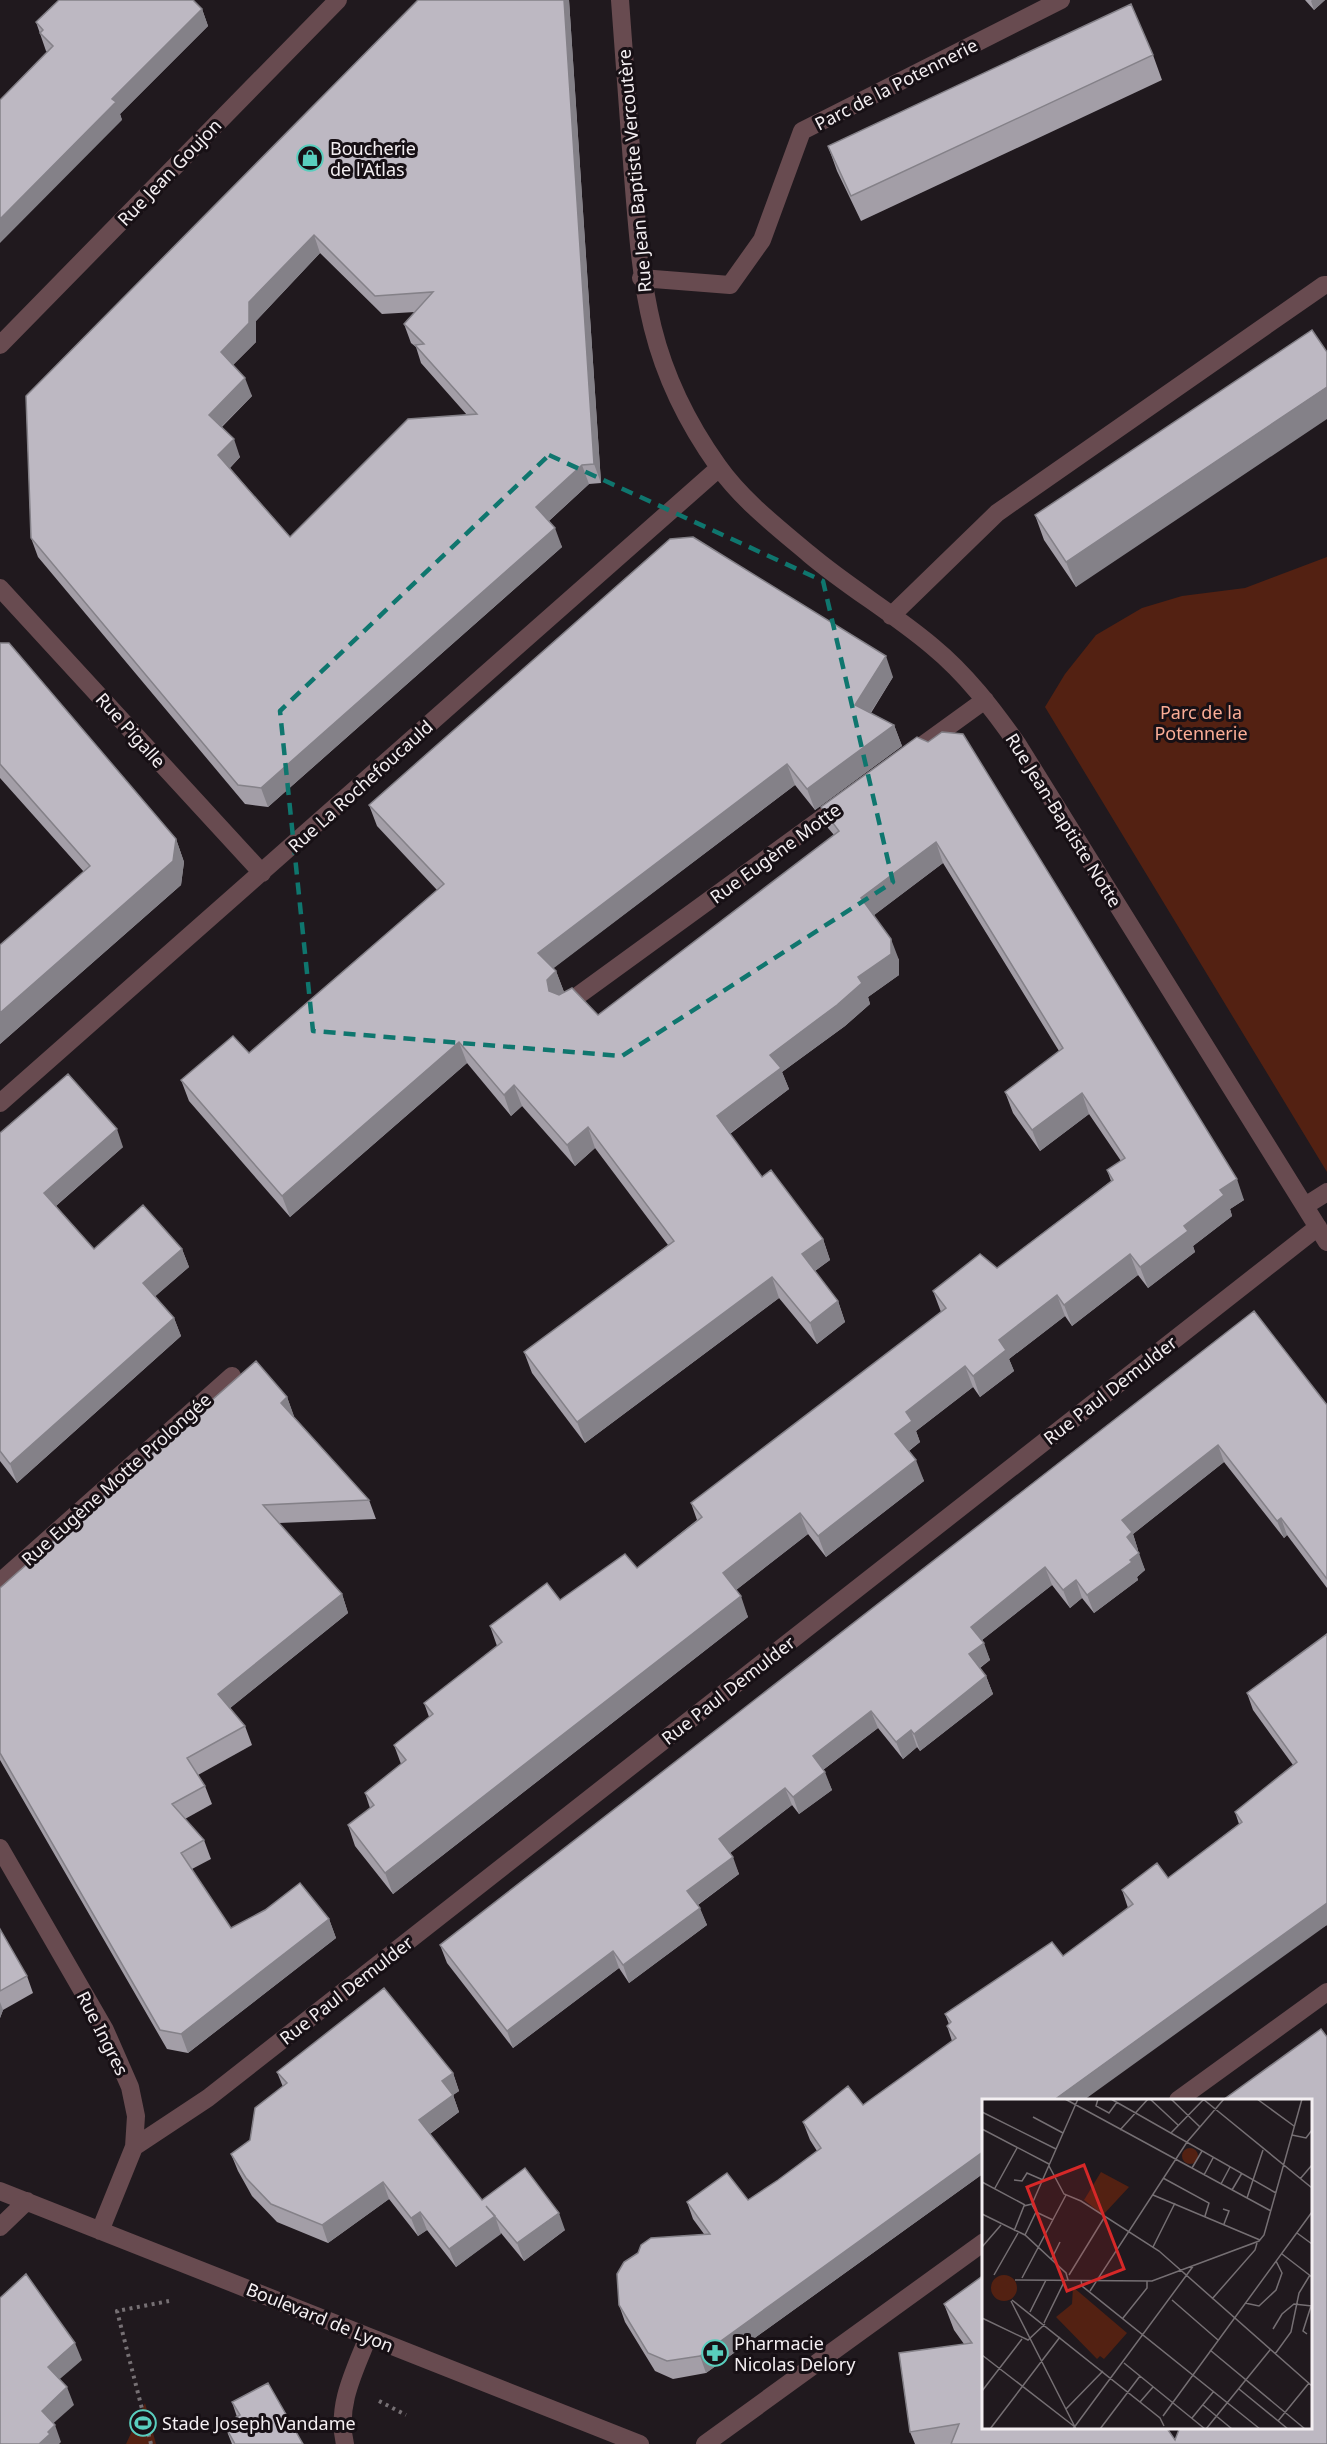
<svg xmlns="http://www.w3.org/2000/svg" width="1327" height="2444" font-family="'Noto Sans',sans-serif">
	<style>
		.green { fill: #532112 }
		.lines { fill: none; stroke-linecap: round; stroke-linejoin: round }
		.path { stroke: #767074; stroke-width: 4; stroke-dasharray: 3 4.5; stroke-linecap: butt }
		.minor { stroke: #684b50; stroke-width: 18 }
		.wall { fill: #a39ea7; fill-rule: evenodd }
		.shaded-wall { fill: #848188 }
		.building { fill: #bdb8c2; stroke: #848188; stroke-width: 1.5; fill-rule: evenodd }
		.marked { fill: none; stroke: #0f766e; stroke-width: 4.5; stroke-dasharray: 12 8; stroke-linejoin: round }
		.labels { text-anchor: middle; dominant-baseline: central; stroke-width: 6; stroke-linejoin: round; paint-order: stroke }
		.street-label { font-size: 18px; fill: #f4eff2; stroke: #171015 }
		.poi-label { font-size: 18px; fill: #f4eff2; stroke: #171015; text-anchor: start }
		.park-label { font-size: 18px; fill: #fbad96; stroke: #171015 }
		.inset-road { fill: none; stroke: #756f73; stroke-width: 1.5 }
		.view { fill: #d62828; fill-opacity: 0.15; stroke: #d62828; stroke-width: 3 }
		.inset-edge { fill: none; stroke: #f4eff2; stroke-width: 3 }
	</style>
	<rect width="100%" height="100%" fill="#20191e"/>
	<path class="green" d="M1327 557V1172L1045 707 1065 674 1096 635 1142 608 1182 596 1245 588Z
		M145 2403 156 2444H126Z"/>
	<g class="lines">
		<path class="path" d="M379 2401 406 2415
			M151 2444 117 2311 169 2301"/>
		<path class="minor" d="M620 0C624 59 629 117 633 176 642 291 648 368 718 466 742 500 777 527 809 554 848 587 893 613 932 646 966 674 993 709 1018 745L1327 1242
			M641 278 730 285 762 240 802 131 1061 0
			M0 345 338 0
			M0 588 262 873
			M891 616 997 513 1324 285H1327
			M909 755 985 700
			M565 1005 843 803
			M0 1103 719 468
			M1305 1206 1327 1192
			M0 1582 232 1376
			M0 1848 105 2030 130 2087 136 2116 134 2147 100 2231
			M1178 2100 1327 1992
			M134 2147 208 2098 1318 1227
			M0 2191 640 2444
			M0 2227 27 2201
			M345 2444C336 2406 354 2372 368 2337
			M705 2444 984 2242"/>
	</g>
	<path class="wall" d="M569 0 601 483 589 484 549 521 562 547 268 807 245 804 38 557 31 538 26 396ZM320 253 382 314 415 312 404 324 411 343 416 347 421 363 467 415 290 537 230 468 240 457 222 427 252 396 233 365 256 342V321Z
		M1305 0H1325L1314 10Z
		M202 9 208 26 120 114 122 120 46 51 36 22Z
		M1153 55 1162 80 861 221 837 171 828 146Z
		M1312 330 1076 587 1044 540 1035 515Z
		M0 643 176 839 184 862 181 885 0 1044V945L84 872 0 778Z
		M893 677 871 713 894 725 902 746 815 810 795 785 553 968 556 971 564 992 598 1015 834 835 828 828 821 807 917 737 1244 1200 1230 1209 1232 1216 1193 1246 1195 1252 1148 1288 1138 1275 1072 1326 1065 1316 1009 1359 1014 1371 980 1397 973 1387 916 1431 920 1442 909 1451 924 1481 826 1557 808 1534 736 1590 748 1617 393 1894 355 1846 348 1825 370 1808 365 1793 401 1764 394 1745 429 1717 424 1703 497 1646 490 1626 560 1600 637 1568 697 1520 691 1503 941 1312 933 1291 997 1268 1111 1181 1107 1170 1121 1161 1089 1114 1040 1151 1013 1113 1005 1092 1059 1051 943 863 874 915 899 960V975L868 997 870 1004 845 1026 782 1072 789 1089 730 1134 762 1177 823 1239 830 1260 815 1271 838 1301 845 1322 817 1344 779 1298 585 1443 532 1373 524 1352 668 1245 595 1148 575 1166 522 1106 511 1116 467 1063 290 1217 189 1101 181 1080 249 1053 437 890 377 826 369 805Z
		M0 1133 123 1147 56 1206 94 1249H182L189 1267 155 1296 174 1318 181 1336 17 1483 0 1461Z
		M1254 1311 1327 1405V1588L1287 1535 1284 1538 1224 1462 1133 1534 1138 1550 1137 1551 1145 1570 1137 1577 1138 1580 1094 1613 1082 1598 1070 1608 1052 1585 982 1640 990 1660 980 1668 986 1676 993 1694 920 1751 917 1747 903 1759 878 1728 823 1770 832 1790 799 1814 792 1805 730 1853 739 1874 698 1905 707 1925 629 1983 619 1968 513 2048 447 1963 440 1945Z
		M287 1397 294 1417 369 1500 376 1519 279 1523 342 1594 348 1613 230 1708 245 1726 252 1745 198 1775 205 1786 212 1804 185 1819 204 1840 211 1859 192 1869 231 1928 329 1919 336 1938 188 2053 167 2049 0 1760V1588Z
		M1327 1634V1925L984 2100V2173L706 2373 673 2379 655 2371 625 2322 619 2305 704 2234 693 2219 687 2202 748 2200 778 2180 817 2151 810 2140 803 2122 863 2105 952 2041 947 2026 949 2024 945 2014 1063 1956 1128 1908 1122 1890 1168 1878 1239 1824 1235 1812 1293 1765 1253 1710 1247 1693Z
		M0 1929 27 1976 33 1993 3 2010 0 2018Z
		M277 2072 453 2073 459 2091 453 2095 459 2112 430 2134 482 2200 565 2230 524 2261 501 2233 456 2267 427 2230 418 2236 389 2199 328 2243 277 2222 252 2196 238 2171 231 2154 250 2140 283 2087Z
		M944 2304 1175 2440 1327 2444H915L910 2432 964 2344 954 2330Z
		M232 2402 303 2444H232L224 2424 237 2417Z"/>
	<path class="shaded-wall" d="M564 0H569L601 483 594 464Z
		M1312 0H1325L1314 10 1311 1Z
		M202 9 208 26 120 114 122 120 0 243V219L112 99Z
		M314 235 320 253 256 321V342L227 371 221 352 249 302Z
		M245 378 252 396 215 433 209 415Z
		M1327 387V419L1076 587 1066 562Z
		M234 439 240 457 225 473 218 455Z
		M582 465 589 484 543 526 536 507Z
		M555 528 562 547 268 807 261 788Z
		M886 656 893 677 862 726 855 705Z
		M894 725 902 746 815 810 807 789Z
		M787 764 795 785 546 974 538 953Z
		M176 839 184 862 181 885 0 1044V1013Z
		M936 842 943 863 869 919 861 898Z
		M891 939 899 960V975L868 997 870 1004 845 1026 782 1072 789 1089 725 1137 717 1116 770 1055 858 977Z
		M556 971 564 992 555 1001 549 991 547 980Z
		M459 1042 467 1063 290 1217 282 1196Z
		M514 1085 522 1106 511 1116 504 1095Z
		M1082 1093 1089 1114 1040 1151 1032 1130Z
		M588 1127 595 1148 575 1166 567 1145Z
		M117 1129 123 1147 50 1211 44 1193Z
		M1237 1179 1244 1200 1230 1209 1232 1216 1193 1246 1195 1252 1148 1288 1140 1267 1184 1226 1220 1190Z
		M823 1239 830 1260 809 1275 802 1254Z
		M182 1249 189 1267 150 1301 143 1283Z
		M1130 1254 1138 1275 1072 1326 1064 1305Z
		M772 1277 779 1298 585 1443 577 1422Z
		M1057 1295 1065 1316 1009 1359 1014 1371 980 1397 973 1376 999 1340Z
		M838 1301 845 1322 817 1344 810 1323Z
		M174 1318 181 1336 17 1483 10 1464Z
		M965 1366 973 1387 916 1431 920 1442 903 1455 895 1434 906 1412Z
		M287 1397 294 1416 288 1421 281 1403Z
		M1218 1445 1224 1462 1133 1534 1138 1550 1133 1554 1127 1537 1122 1520Z
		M916 1460 924 1481 826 1557 818 1536Z
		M800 1513 808 1534 731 1594 723 1573Z
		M1281 1518 1287 1535 1284 1538 1277 1521Z
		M1139 1553 1145 1570 1137 1577 1138 1580 1094 1613 1087 1595Z
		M1045 1567 1052 1585 977 1644 971 1627Z
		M1076 1580 1082 1598 1070 1608 1063 1590Z
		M342 1594 348 1613 224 1713 218 1694Z
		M741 1596 748 1617 393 1894 385 1873Z
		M984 1643 990 1660 975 1671 969 1654Z
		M986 1676 993 1694 920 1751 914 1734Z
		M871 1711 878 1728 819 1773 813 1756Z
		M911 1730 917 1747 903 1759 896 1742Z
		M825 1772 832 1790 799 1814 793 1797Z
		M785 1788 792 1805 725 1857 719 1839Z
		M733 1857 739 1874 693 1908 687 1891Z
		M1327 1903V1925L1084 2100H1054Z
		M700 1908 707 1925 629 1983 623 1965Z
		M329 1919 336 1938 188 2053 181 2034Z
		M613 1951 619 1968 513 2048 507 2031Z
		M0 2002 3 2010 0 2018Z
		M453 2073 459 2091 453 2095 459 2112 425 2137 419 2120 442 2081Z
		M984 2151V2173L706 2373 700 2356Z
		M383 2182 389 2199 328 2243 322 2225Z
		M420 2212 427 2230 418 2236 411 2218Z
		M559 2213 565 2230 524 2261 517 2243Z
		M495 2216 501 2234 456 2267 449 2249Z
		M75 2343 82 2360 54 2384 48 2367Z
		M67 2387 74 2405 48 2428 42 2411Z
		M55 2425 61 2442 59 2444H39L48 2432Z"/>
	<path class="building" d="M59 0H193L202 9 112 99 116 102 0 219V100L53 46 40 33 43 30 36 22Z
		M418 0H564L594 464 582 465 536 507 555 528 261 788 238 785 31 538 26 396ZM314 235 375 296 433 292 404 324 424 344 415 345 477 414 408 419 290 537 218 455 234 439 209 415 245 378 221 352 249 323V302Z
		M1131 4 1153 55 851 196 828 146Z
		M1312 330 1327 352V387L1066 562 1035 515Z
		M693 537 886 656 855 705 894 725 807 789 787 764 538 953 556 971 547 980 549 991 559 995 572 988 598 1015 839 831 821 807 917 737 928 742 942 732 963 734 1237 1179 1220 1190 1224 1195 1184 1226 1188 1231 1140 1267 1130 1254 1064 1305 1057 1295 999 1340 1006 1350 973 1376 965 1366 906 1412 912 1421 895 1434 916 1460 818 1536 800 1513 755 1548 723 1573 741 1596 385 1873 348 1825 374 1805 365 1793 406 1760 394 1745 433 1714 424 1703 502 1642 490 1626 547 1583 560 1600 625 1554 637 1568 702 1517 691 1503 946 1308 933 1291 980 1254 997 1268 1113 1180 1107 1170 1125 1158 1082 1093 1032 1130 1005 1092 1063 1048 936 842 861 898 891 939V954L858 977 862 983 837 1005 770 1055 781 1068 717 1116 762 1177 771 1170 823 1239 802 1254 838 1301 810 1323 772 1277 577 1422 524 1352 674 1241 588 1127 567 1145 514 1085 504 1095 459 1042 282 1196 181 1080 233 1036 249 1053 444 884 369 805 670 539Z
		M0 643H9L176 839 173 861 0 1013V945L90 866 0 764Z
		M68 1074 117 1129 44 1193 94 1249 143 1205 182 1249 143 1283 174 1318 10 1464 0 1451V1133Z
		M1254 1311 1327 1405V1579L1281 1518 1277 1521 1218 1445 1122 1520 1132 1532 1127 1537 1139 1553 1130 1560 1132 1562 1087 1595 1076 1580 1063 1590 1045 1567 971 1627 984 1643 969 1654 986 1676 914 1734 911 1730 896 1742 871 1711 813 1756 825 1772 793 1797 785 1788 719 1839 733 1857 687 1891 700 1908 623 1965 613 1951 507 2031 440 1945Z
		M256 1361 287 1397 281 1403 369 1500 263 1505 342 1594 218 1694 245 1726 187 1758 205 1786 172 1804 204 1840 181 1853 231 1928 265 1910 300 1883 329 1919 181 2034 160 2030 0 1753V1588Z
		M1327 1634V1903L1054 2100H984V2151L700 2356 667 2361 648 2353 619 2305 617 2274 624 2262 638 2253 641 2245 651 2238 710 2234 687 2202 727 2173 748 2200 778 2180 821 2148 803 2122 848 2086 863 2105 956 2038 947 2026 951 2022 945 2014 1052 1942 1063 1956 1133 1904 1122 1890 1157 1863 1168 1878 1242 1822 1235 1812 1297 1762 1247 1693Z
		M0 1929 27 1976 0 1991Z
		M384 1988 453 2073 442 2081 453 2095 419 2120 482 2200 525 2168 559 2213 517 2243 486 2206 495 2216 449 2249 420 2212 411 2218 383 2182 322 2225 271 2204 246 2178 231 2154 250 2140 255 2108 287 2083 277 2072Z
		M1321 2029 1327 2037V2444H951L959 2424 910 2432 899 2353 972 2343 944 2304 984 2275V2427H1166L1175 2440 1180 2427H1311V2100H1223Z
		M26 2274 75 2343 48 2367 67 2387 42 2411 55 2425 48 2432 50 2434 39 2444H0V2298Z
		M268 2383 303 2444H235L224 2424 240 2415 232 2402Z"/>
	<path class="marked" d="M549 455 823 581 893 882 622 1056 313 1031 280 711Z"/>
	<defs>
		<g id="shop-ring" transform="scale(1.35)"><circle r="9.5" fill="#171015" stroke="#59cebe" stroke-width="1.5"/><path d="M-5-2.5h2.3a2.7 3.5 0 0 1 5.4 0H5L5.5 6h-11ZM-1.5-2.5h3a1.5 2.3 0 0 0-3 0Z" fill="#59cebe"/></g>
		<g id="pharmacy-ring" transform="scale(1.35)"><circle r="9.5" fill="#171015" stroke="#59cebe" stroke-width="1.5"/><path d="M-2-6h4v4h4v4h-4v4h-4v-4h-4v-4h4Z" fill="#59cebe"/></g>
		<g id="stadium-ring" transform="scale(1.35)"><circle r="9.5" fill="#171015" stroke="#59cebe" stroke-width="1.5"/><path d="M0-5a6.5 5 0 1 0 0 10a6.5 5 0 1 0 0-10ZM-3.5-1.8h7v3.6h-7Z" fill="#59cebe"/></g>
	</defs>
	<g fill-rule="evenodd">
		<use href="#shop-ring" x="310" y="158"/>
		<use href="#pharmacy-ring" x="715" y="2353"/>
		<use href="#stadium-ring" x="143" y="2423"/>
	</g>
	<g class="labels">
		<g class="street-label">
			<text transform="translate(896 84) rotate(-27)">Parc de la Potennerie</text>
			<text transform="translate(634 171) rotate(-95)">Rue Jean Baptiste Vercoutère</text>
			<text transform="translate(169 172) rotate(-46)">Rue Jean Goujon</text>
			<text transform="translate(131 730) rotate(48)">Rue Pigalle</text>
			<text transform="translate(360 786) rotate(-42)">Rue La Rochefoucauld</text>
			<text transform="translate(1064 820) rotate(58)">Rue Jean-Baptiste Notte</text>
			<text transform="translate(775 853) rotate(-36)">Rue Eugène Motte</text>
			<text transform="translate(1110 1390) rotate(-38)">Rue Paul Demulder</text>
			<text transform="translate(116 1479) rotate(-42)">Rue Eugène Motte Prolongée</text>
			<text transform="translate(728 1690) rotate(-38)">Rue Paul Demulder</text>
			<text transform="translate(346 1990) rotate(-38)">Rue Paul Demulder</text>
			<text transform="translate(103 2033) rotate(63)">Rue Ingres</text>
			<text transform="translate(320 2317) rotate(22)">Boulevard de Lyon</text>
		</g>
		<g class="poi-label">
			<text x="330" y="148">Boucherie<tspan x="330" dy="21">de l'Atlas</tspan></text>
			<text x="734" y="2343">Pharmacie<tspan x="734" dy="21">Nicolas Delory</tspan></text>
			<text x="162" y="2423">Stade Joseph Vandame</text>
		</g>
		<g class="park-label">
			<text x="1201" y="712">Parc de la<tspan x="1201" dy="21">Potennerie</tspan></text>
		</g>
	</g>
	<g transform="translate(982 2099)">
		<rect width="330" height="330" fill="#20191e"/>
		<path d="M200 57a8 8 0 1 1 16 0a8 8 0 1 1-16 0ZM119 73 147 88 121 116 102 101ZM9 189a13 13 0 1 1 26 0a13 13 0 1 1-26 0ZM91 188 145 234 122 260 118 257 115 260 74 218 90 205Z" fill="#532112"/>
		<path class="inset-road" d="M83 0 289 112M116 0 114 7 127 14 135 3M129 0 294 94M168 0 196 26M189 0 218 28M221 0 330 89M275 0 312 27M0 13 74 50M51 18 81 34M0 30 67 65M138 31 166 0M189 34 222 0M310 36 324 39 330 31M67 67 82 95 99 102 177 152 330 287M210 69 220 52M222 76 231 59M181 79 227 104 223 117M318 80 330 66M32 81 40 82 45 74 61 81M0 83 43 106M239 85 248 68M13 89 35 49M250 91 260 74M171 96 278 141M265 99 281 51M50 105 96 0M241 110 247 112 242 125M54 113 71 121M0 115 43 136 84 174 86 181M32 132 42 107 50 105M315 134 330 145M43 136 54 113 50 106M0 148 19 126M171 148 193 104M300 155 330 178M69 161 78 143M12 176 36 134M87 176 122 119M40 179 84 96M33 181 170 182 277 142 282 136 320 0M99 181 100 187 278 330M108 192 205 43 242 0M230 200 273 151 275 144M30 201 178 319 182 327M190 201 236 241M29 202 94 330M263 204 277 207 294 191 300 174 294 162M48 213 64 181M0 219 46 241 63 225M141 219 165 189V182M62 224 83 181M291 230 300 215 312 205 330 207M325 235 321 232 329 207M228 251 323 330M293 255 309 233 317 194 328 176M0 256 93 328M142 264 223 330M257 290 306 330M0 292 40 240M158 303 171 288M221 306 250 330M84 310 121 272M181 317 330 113M210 319 232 292M296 322 327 284M8 330 78 238M91 330 212 166M118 330 158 277M224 330 288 251"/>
		<path class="view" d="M102 66 142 170 85 192 45 88Z"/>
		<rect width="330" height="330" class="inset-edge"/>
	</g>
</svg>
